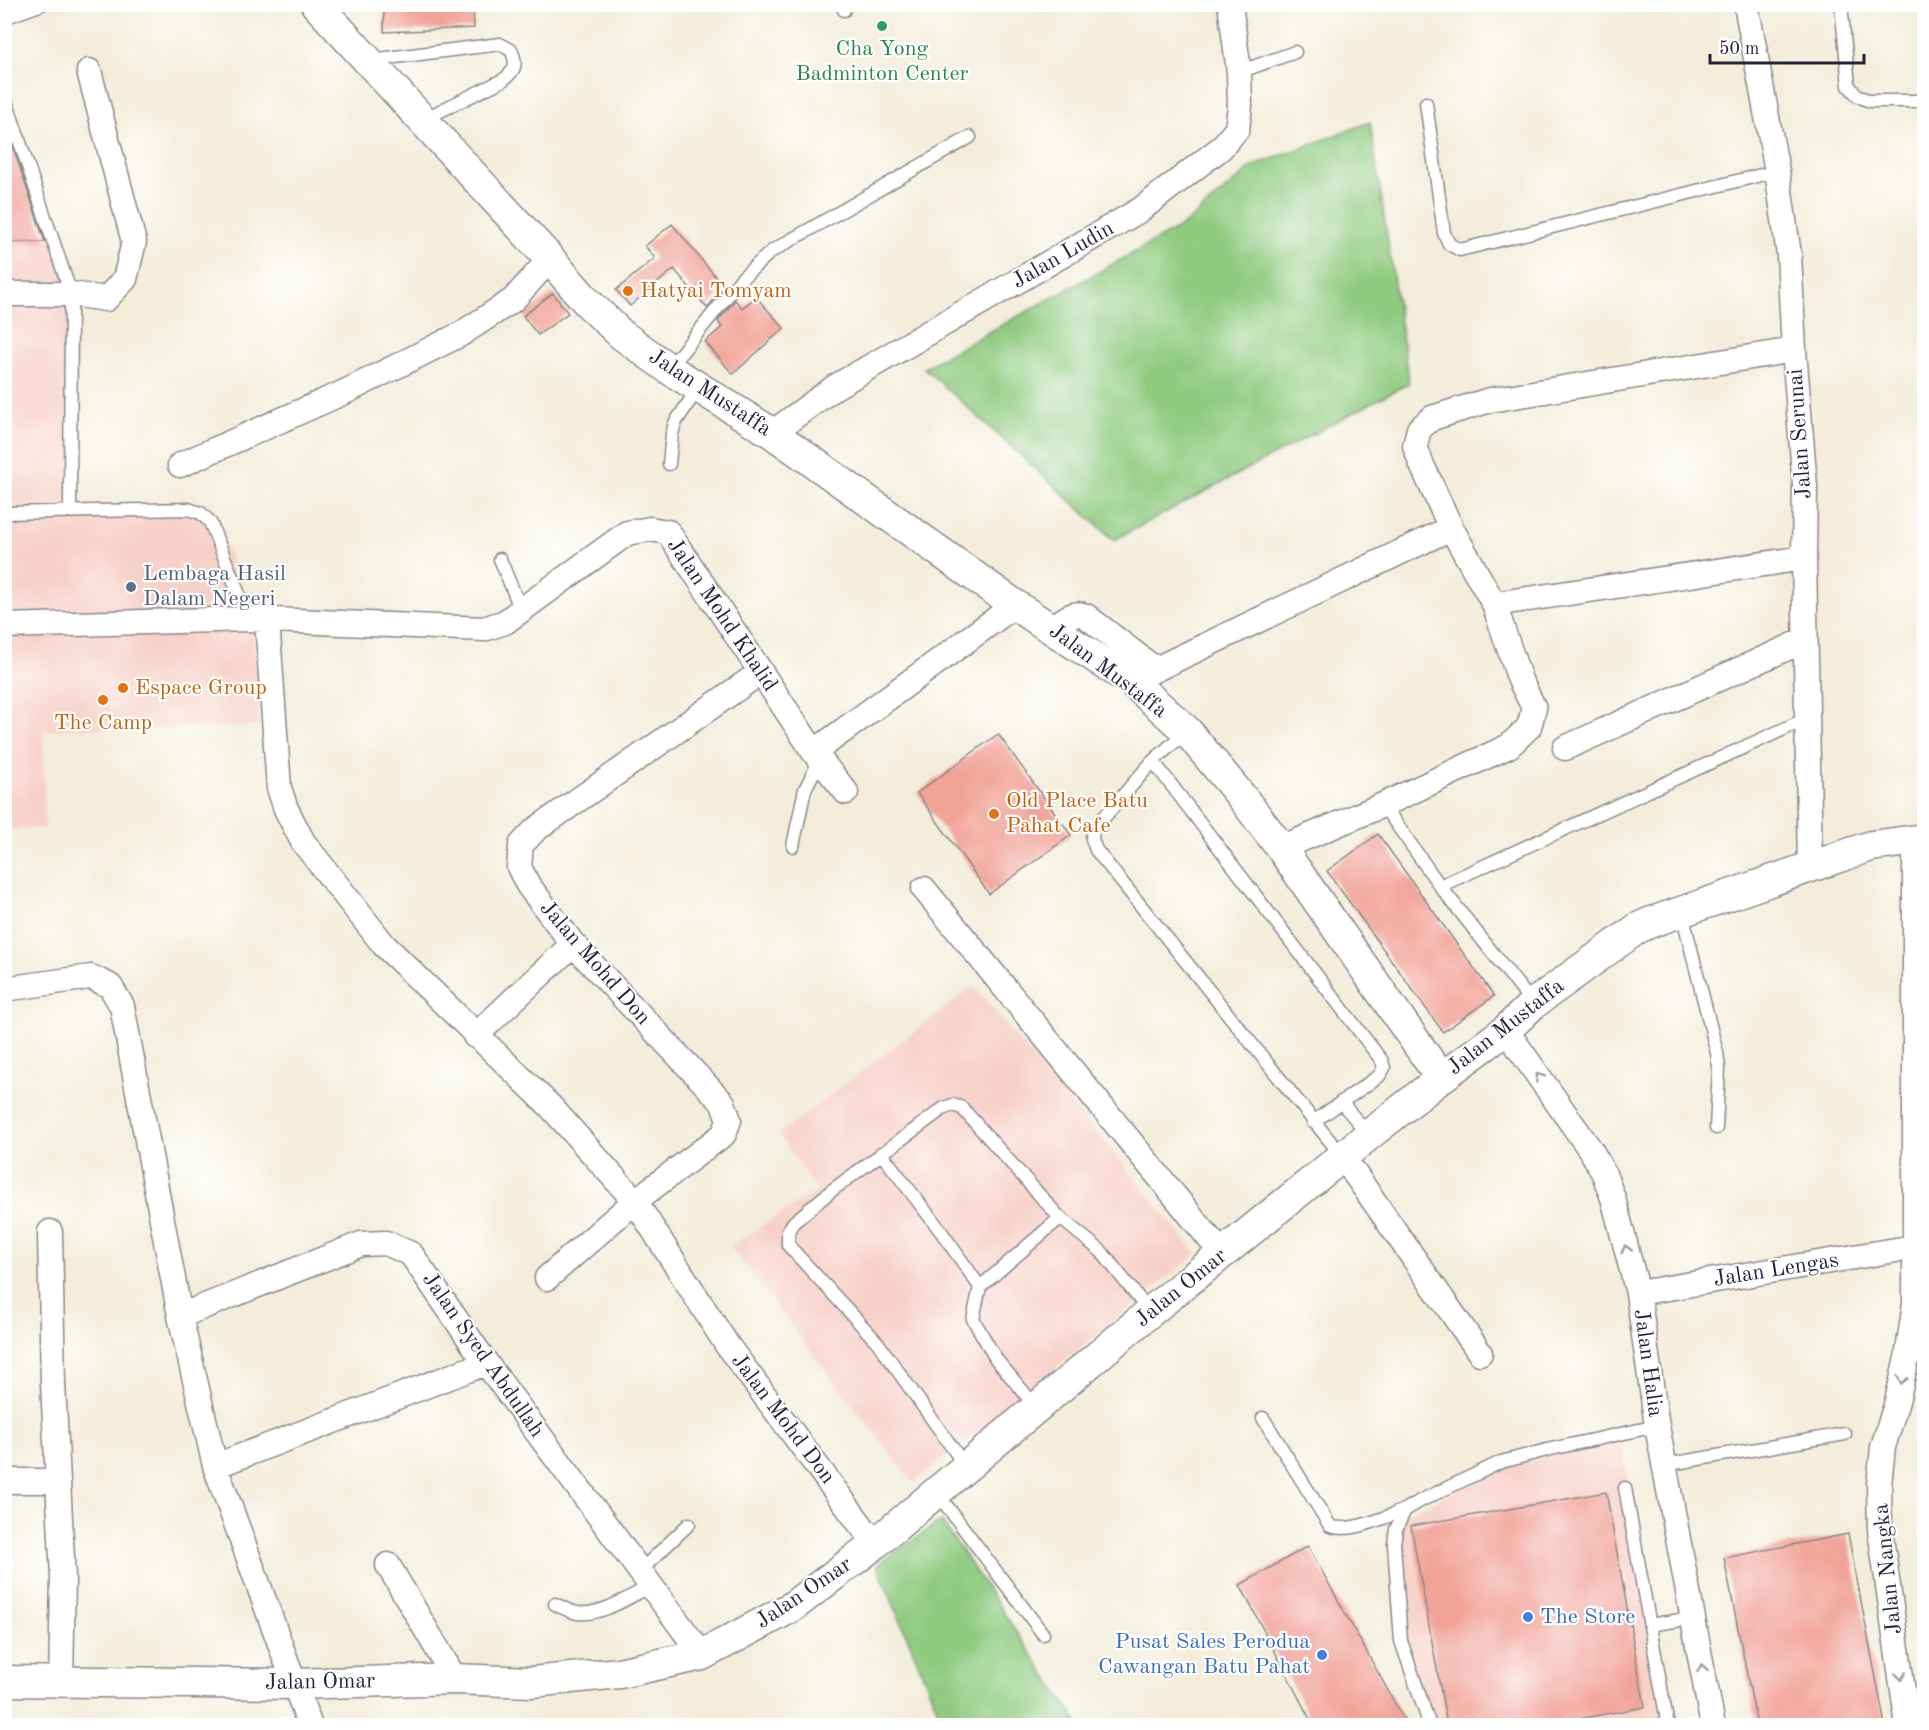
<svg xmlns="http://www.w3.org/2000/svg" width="1929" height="1730" font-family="'Old Standard TT',serif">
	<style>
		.built { fill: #f7d1c7 }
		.green { fill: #8fca7f; stroke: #58765d; stroke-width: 1.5 }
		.building { fill: #f1a398 }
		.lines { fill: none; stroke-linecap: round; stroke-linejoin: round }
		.service-casing { stroke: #8a888a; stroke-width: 15 }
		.minor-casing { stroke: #8a888a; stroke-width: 27 }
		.tertiary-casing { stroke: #8a888a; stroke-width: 33 }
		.service { stroke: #fff; stroke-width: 12 }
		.minor { stroke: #fff; stroke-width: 24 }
		.tertiary { stroke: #fff; stroke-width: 30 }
		.oneway { stroke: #9c9ca7 }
		.leisure-dot { fill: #2e9e5b; stroke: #fff; stroke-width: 2 }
		.food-dot { fill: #e8710a; stroke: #fff; stroke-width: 2 }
		.service-dot { fill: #5c6f8a; stroke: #fff; stroke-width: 2 }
		.shop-dot { fill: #3f7fe0; stroke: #fff; stroke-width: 2 }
		.labels { text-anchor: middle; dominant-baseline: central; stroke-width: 4.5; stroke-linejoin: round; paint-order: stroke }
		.leisure-label { font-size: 22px; fill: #27864d; stroke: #fff }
		.street-label { font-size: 22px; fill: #22223b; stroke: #fff }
		.food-label { font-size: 22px; fill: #c56008; stroke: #fff; text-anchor: start }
		.service-label { font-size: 22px; fill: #4e5e75; stroke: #fff; text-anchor: start }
		.shop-label { font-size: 22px; fill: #366cbe; stroke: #fff; text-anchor: start }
	</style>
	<rect width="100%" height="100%" fill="#fff"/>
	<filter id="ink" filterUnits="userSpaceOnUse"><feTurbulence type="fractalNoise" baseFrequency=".0167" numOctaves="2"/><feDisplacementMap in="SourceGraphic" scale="12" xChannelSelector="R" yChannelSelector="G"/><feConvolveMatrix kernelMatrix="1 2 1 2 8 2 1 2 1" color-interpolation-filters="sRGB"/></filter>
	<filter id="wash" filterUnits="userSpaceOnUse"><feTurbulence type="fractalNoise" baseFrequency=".008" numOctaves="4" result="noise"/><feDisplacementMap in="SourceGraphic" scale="24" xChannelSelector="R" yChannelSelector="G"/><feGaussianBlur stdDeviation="1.35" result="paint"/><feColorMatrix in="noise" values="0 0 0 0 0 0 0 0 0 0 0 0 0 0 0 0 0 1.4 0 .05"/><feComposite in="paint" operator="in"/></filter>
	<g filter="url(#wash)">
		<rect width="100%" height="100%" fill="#f3edd9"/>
		<path class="built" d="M5 5H274V8L49 7 5 24Z
			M4 79 75 288 77 304 76 506 206 510 216 522 252 614 260 726 43 730 45 828 5 830Z
			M974 986 1197 1254 913 1483 730 1246 817 1191 779 1134Z
			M1620 1439 1673 1725H1425L1397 1641 1388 1543 1391 1526 1410 1512 1425 1505 1506 1467Z"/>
		<path class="green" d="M1370 122 1409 383 1114 540 924 368 1184 225 1253 166Z
			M941 1521 1080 1725H944L877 1565Z"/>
		<g id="blocks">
			<path class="building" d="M384 4H473L474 28 384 32Z
				M4 124H5L45 242H4Z
				M672 224 724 287 707 308 674 269 630 306 616 290 655 258 645 246Z
				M553 293 568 313 538 335 523 316Z
				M756 297 784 328 733 374 705 342 722 327 718 321 735 300 742 308Z
				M998 734 1071 835 989 894 917 793Z
				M1378 834 1494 996 1443 1032 1327 871Z
				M1606 1492 1645 1707 1544 1725H1447L1411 1526Z
				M1848 1534 1885 1725H1757L1724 1558Z
				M1308 1546 1407 1725H1313L1240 1585Z"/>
		</g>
	</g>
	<g filter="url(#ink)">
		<use href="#blocks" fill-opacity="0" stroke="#8a888a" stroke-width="1.5"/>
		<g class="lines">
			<g class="service-casing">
				<path id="service" d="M1841 4 1849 86 1858 96 1870 101H1924
					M844 10V4
					M4 18 42 4
					M371 60 500 44 511 50C518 64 515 71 503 80L424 119
					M1239 72 1295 52
					M4 95 71 294 70 511
					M1426 103 1444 233 1449 244 1460 250 1777 171
					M669 368 742 278 772 251 970 137
					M669 464 672 434 675 423 699 387
					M4 513 188 509 201 513 210 522 249 619
					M500 559 521 610
					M1186 732 1153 761 1093 830 1092 839 1096 850 1342 1156
					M1153 761 1382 1061 1384 1068 1379 1076 1313 1122
					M1383 805 1440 886 1533 1004
					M793 846 805 789 820 760
					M1440 886 1806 719
					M1682 913 1717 1053 1719 1067 1716 1128
					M1341 1102 1369 1135
					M881 1153 940 1230 980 1287 973 1319 996 1359 1036 1407
					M980 1287 1060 1218
					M1263 1418 1330 1526C1350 1534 1385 1517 1405 1510
					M1664 1465 1845 1434
					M966 1467 878 1343 788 1245V1231L794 1222 831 1191 944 1108 953 1105 962 1108 1060 1218 1101 1251 1149 1311
					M1625 1488 1668 1726
					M937 1493 1043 1634
					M640 1571 689 1524
					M555 1604C562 1607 570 1612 578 1613 602 1616 630 1596 651 1586
					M1650 1625 1692 1618
					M1430 1726 1401 1641 1394 1544 1396 1529 1405 1510 1420 1501 1501 1462 1551 1449 1657 1426"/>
			</g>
			<g class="minor-casing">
				<path id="minor" d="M1746 4 1777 171 1789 255 1794 350 1805 486 1804 558 1810 867
					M4 294H71L106 299 125 279 134 242 89 71
					M772 433 835 387 1140 210 1221 148 1237 129 1240 106 1239 72 1230 4
					M180 465 349 390 461 334 513 300 550 259
					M1494 604 1804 558
					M267 620 279 788 286 809 303 842 384 945 550 1106 635 1201 727 1345 875 1544
					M4 626 249 619 484 629 505 622 627 533 650 529 668 532 814 752 846 792
					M1052 628C1063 621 1073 610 1086 616L1155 669
					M1131 681 1451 528
					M1565 748 1805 640
					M814 752 1015 605
					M1281 848 1383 805 1509 746 1529 727 1534 708 1520 680 1494 604 1451 528 1421 463 1415 446 1419 429 1432 418 1490 400 1794 350
					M924 889 1223 1255
					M4 989 91 977 110 986 122 1006 180 1316 215 1466 310 1726
					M1506 1030 1592 1152 1604 1174 1613 1198 1638 1293 1657 1426 1713 1726
					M475 1036 573 944
					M1343 1157 1480 1353
					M50 1232 53 1384 63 1577 61 1681
					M547 1278 635 1201 724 1134 729 1120 723 1103 573 944 528 885 519 867 521 845 535 830 761 672
					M1638 1293 1914 1247
					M180 1316 361 1244 386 1243 411 1254 486 1363 702 1655
					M215 1466 486 1363
					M4 1481H58
					M388 1565 455 1679
					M1908 1726 1880 1530 1879 1485 1883 1447 1897 1401 1907 1358 1915 1303V840"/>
			</g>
			<g class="tertiary-casing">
				<path id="tertiary" d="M316 4 550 259 587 302 622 335 669 369 772 433 1015 605 1131 681 1187 731 1241 796 1281 848 1441 1078
					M4 1681 294 1684 455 1679 532 1682 619 1673 702 1655 792 1607 875 1544 1150 1312 1369 1135 1441 1078 1506 1030 1533 1004 1638 928 1649 923 1871 846 1924 839"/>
			</g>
			<use href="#service" class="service"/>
			<use href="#minor" class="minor"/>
			<use href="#tertiary" class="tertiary"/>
		</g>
		<defs><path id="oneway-chevron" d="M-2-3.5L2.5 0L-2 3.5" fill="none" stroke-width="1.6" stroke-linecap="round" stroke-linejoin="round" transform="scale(1.5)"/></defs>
		<g class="oneway">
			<use href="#oneway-chevron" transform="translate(1539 1077) rotate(-125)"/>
			<use href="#oneway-chevron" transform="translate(1626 1249) rotate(-105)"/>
			<use href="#oneway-chevron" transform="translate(1902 1380) rotate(103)"/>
			<use href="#oneway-chevron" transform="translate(1702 1668) rotate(-101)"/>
			<use href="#oneway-chevron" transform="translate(1901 1676) rotate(82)"/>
		</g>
	</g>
	<circle class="leisure-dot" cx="882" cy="26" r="6"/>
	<g class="food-dot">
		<circle cx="628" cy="291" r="6"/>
		<circle cx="123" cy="688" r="6"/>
		<circle cx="103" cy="700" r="6"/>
		<circle cx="994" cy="814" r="6"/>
	</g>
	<circle class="service-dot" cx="131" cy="587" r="6"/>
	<g class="shop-dot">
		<circle cx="1528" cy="1617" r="6"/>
		<circle cx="1322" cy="1655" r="6"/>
	</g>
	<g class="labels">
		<g class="leisure-label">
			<text x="882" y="49">Cha Yong<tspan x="882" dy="25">Badminton Center</tspan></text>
		</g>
		<g class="street-label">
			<text transform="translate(1063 255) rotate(-30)">Jalan Ludin</text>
			<text transform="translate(710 393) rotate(33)">Jalan Mustaffa</text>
			<text transform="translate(1800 434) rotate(-94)">Jalan Serunai</text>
			<text transform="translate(722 615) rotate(56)">Jalan Mohd Khalid</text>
			<text transform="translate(1108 671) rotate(37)">Jalan Mustaffa</text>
			<text transform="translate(595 963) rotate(49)">Jalan Mohd Don</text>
			<text transform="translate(1506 1027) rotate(-38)">Jalan Mustaffa</text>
			<text transform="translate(1776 1270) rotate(-9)">Jalan Lengas</text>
			<text transform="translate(1181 1288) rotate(-39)">Jalan Omar</text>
			<text transform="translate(483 1355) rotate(55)">Jalan Syed Abdullah</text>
			<text transform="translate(1648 1363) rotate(82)">Jalan Halia</text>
			<text transform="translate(783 1419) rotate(53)">Jalan Mohd Don</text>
			<text transform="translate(1888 1569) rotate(-96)">Jalan Nangka</text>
			<text transform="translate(804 1593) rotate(-34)">Jalan Omar</text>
			<text transform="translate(320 1682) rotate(-1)">Jalan Omar</text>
		</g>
		<g class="food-label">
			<text x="640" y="291">Hatyai Tomyam</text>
			<text x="135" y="688">Espace Group</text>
			<text x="103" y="723" text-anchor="middle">The Camp</text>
			<text x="1006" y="801">Old Place Batu<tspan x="1006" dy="25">Pahat Cafe</tspan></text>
		</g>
		<g class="service-label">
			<text x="143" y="574">Lembaga Hasil<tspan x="143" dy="25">Dalam Negeri</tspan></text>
		</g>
		<g class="shop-label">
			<text x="1540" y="1617">The Store</text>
			<text x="1310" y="1642" text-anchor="end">Pusat Sales Perodua<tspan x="1310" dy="25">Cawangan Batu Pahat</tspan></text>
		</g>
	</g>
	<rect width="1929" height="1730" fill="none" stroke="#fff" stroke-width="24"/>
	<path d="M1710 54v9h154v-9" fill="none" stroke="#22223b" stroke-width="3"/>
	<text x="1719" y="54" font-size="18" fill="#22223b" stroke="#ffffff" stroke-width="4.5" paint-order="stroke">50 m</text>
</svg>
